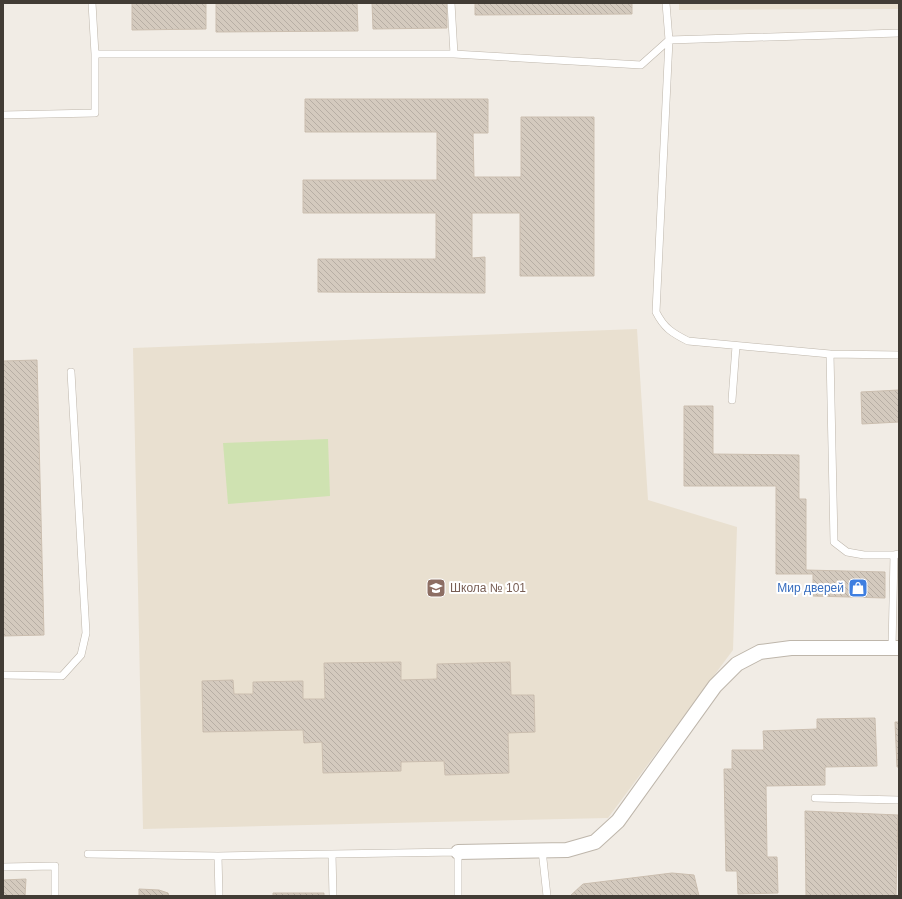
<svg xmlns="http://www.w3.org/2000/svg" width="902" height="899" font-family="Helvetica,sans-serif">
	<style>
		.education { fill: #e9e0d0 }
		.pitch { fill: #cfe2b1 }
		.building { fill: url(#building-back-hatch); stroke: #cbbeaf }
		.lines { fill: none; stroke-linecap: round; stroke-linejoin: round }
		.lane-casing { stroke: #beb6ab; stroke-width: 8 }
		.street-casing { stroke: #beb6ab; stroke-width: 16 }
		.lane { stroke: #fff; stroke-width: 7 }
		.street { stroke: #fff; stroke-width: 14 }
		.labels { text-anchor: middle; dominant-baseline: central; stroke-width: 4; stroke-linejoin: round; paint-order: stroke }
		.education-label { font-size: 12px; fill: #785e54; stroke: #fff; text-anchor: start }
		.shop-label { font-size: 12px; fill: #366cbe; stroke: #fff; text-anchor: end }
	</style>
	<defs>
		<pattern id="building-back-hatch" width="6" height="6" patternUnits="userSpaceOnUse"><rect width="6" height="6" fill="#d4cabe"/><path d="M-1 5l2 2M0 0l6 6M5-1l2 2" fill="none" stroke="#b7aea4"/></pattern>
	</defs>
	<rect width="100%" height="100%" fill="#f1ece5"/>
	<path class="education" d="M679 3H899V9L679 10Z
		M637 329 648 500 737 527 733 650 608 818 143 829 133 348Z"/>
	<path class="pitch" d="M328 439 330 496 228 504 223 443Z"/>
	<path class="building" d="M132 3H206V29L132 30Z
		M357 3 358 31 216 32V4Z
		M372 3H447V28L373 29Z
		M475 3H632V14L475 15Z
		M305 99H488V133H473L474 177H521V117H594V276H520V213H472V258L485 257V293L318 292V259H436V213H303V180H437V132H305Z
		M37 360 44 635 3 636V361Z
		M899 390V422L862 424 861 392Z
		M684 406H713V454L799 455V499H806V570L885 572V598L813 596V574H776V486H684Z
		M401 662V680L437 679V664L510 662 511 695H534L535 732 508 733 509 773 445 775 444 761 401 762V771L323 773 322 742 304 743 303 730 203 732 202 681 233 680 234 694H253V682L303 681V699H325L324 663Z
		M875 718 877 766 825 767V785L766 786 767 857H777L778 893 738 894 737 871H726L724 769H732V750H764L763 731 817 729V719Z
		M895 722H899V767H897Z
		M805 811 898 815 896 896H806Z
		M672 873 694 875 699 896H570L583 884Z
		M26 879 25 896H3V880Z
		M139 889 159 890 168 893 169 896H139Z
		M273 893H324V896H273Z"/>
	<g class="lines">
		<g class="lane-casing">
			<path id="lane" d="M92 3 95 54
				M451 3 454 54
				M666 3 669 40 656 312C664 328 672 333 688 341L830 354 834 542 847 552 864 555H894
				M3 115 95 113V54H454L641 65 669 40 899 33
				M830 354 899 355
				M732 400 736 346
				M892 648 894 555 899 554
				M3 675 62 676 81 655 86 633 71 372
				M815 798 899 800
				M542 850 547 896
				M88 854 218 856 332 854 333 896
				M332 854 458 852V896
				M218 856 219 896
				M3 867 55 866V896"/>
		</g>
		<g class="street-casing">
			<path id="street" d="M458 852 567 850 595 842 618 821 715 686 737 664 760 652 791 648H899"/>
		</g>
		<use href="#lane" class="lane"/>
		<use href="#street" class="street"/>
	</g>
	<defs>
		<g id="school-square" transform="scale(1)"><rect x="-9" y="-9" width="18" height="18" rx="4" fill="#8d6e63" stroke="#fff"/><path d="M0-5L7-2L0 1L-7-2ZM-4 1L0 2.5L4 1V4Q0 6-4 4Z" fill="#fff"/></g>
		<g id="shop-square" transform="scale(1)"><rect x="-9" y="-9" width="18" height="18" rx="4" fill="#3f7fe0" stroke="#fff"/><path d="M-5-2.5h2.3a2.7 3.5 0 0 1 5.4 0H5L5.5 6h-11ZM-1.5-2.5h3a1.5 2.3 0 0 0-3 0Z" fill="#fff"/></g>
	</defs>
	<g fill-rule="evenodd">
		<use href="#school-square" x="436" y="588"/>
		<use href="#shop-square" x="858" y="588"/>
	</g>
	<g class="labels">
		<g class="education-label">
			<text x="450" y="588">Школа № 101</text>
		</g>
		<g class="shop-label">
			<text x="844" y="588">Мир дверей</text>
		</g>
	</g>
	<rect width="902" height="899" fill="none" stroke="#423c35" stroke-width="8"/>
</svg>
